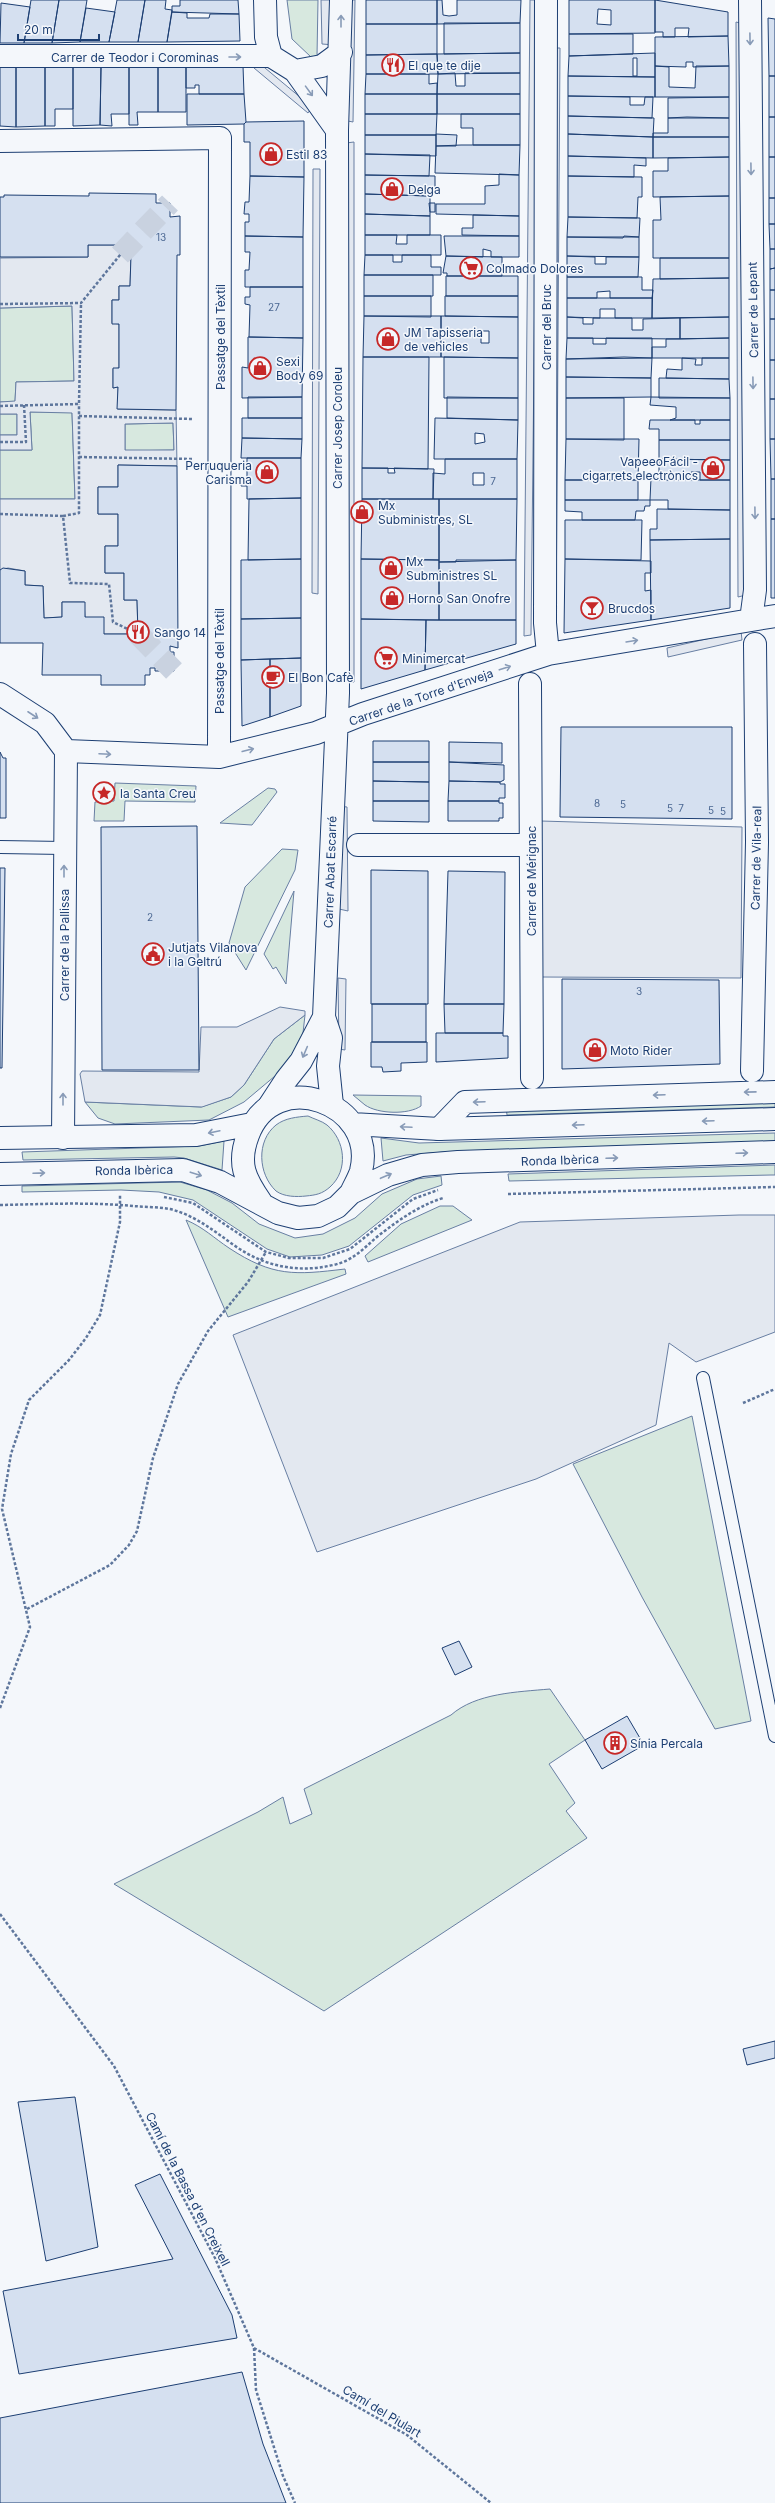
<svg xmlns="http://www.w3.org/2000/svg" width="775" height="2503" font-family="Inter,sans-serif">
	<style>
		.green { fill: #d7e8df; stroke: #687fa3 }
		.parking { fill: #e3e8f0; stroke: #687fa3; fill-rule: evenodd }
		.building { fill: #d5e0f0; stroke: #1d3f73; fill-rule: evenodd }
		.lines { fill: none; stroke-linecap: round; stroke-linejoin: round }
		.street-tunnel { stroke: #c9d2e0; stroke-width: 22; stroke-dasharray: 22 11; stroke-linecap: butt }
		.lane-casing { stroke: #1d3f73; stroke-width: 14 }
		.street-casing { stroke: #1d3f73; stroke-width: 24 }
		.secondary-casing { stroke: #1d3f73; stroke-width: 24 }
		.path { stroke: #5e769c; stroke-width: 2.5; stroke-dasharray: 3 2; stroke-linecap: butt }
		.lane { stroke: #f4f7fb; stroke-width: 12 }
		.street { stroke: #f4f7fb; stroke-width: 22 }
		.secondary { stroke: #f4f7fb; stroke-width: 22 }
		.oneway { stroke: #889bb7 }
		.labels { text-anchor: middle; dominant-baseline: central; stroke-width: 3; stroke-linejoin: round; paint-order: stroke }
		.number-label { font-size: 10px; fill: #4b6792 }
		.street-label { font-size: 12px; fill: #1d3f73; stroke: #f4f7fb }
		.poi-label { font-size: 12px; fill: #1d3f73; stroke: #f4f7fb; text-anchor: start }
	</style>
	<rect width="100%" height="100%" fill="#f4f7fb"/>
	<path class="green" d="M287 0H318L317 56 311 57 292 39Z
		M72 306 74 381 16 382 15 402H0V308Z
		M30 412H72L75 499H0V450H32Z
		M0 414H17V435H0Z
		M173 423 174 450 125 451V424Z
		M115 783 196 786 195 802 125 801 124 821H94L95 802 114 801Z
		M268 788 275 789 277 792 252 825 220 823Z
		M282 849 298 850 295 870 246 970 229 943 245 887Z
		M294 891 286 984 276 967 273 969 264 954Z
		M305 1015 303 1033 289 1061 275 1076 244 1102 209 1120 115 1124 98 1118 85 1102 201 1107 231 1097 244 1085 274 1039Z
		M353 1095 421 1096V1106C408 1115 378 1114 365 1105 361 1102 357 1098 353 1095Z
		M775 1098V1107L507 1115 506 1107Z
		M308 1116C314 1119 322 1121 327 1125 345 1140 349 1170 330 1187 322 1194 316 1195 306 1196 297 1197 284 1197 276 1191 258 1174 256 1141 276 1125 285 1118 297 1117 308 1116Z
		M775 1133V1141L444 1152 406 1155 383 1161 381 1138 419 1143Z
		M224 1141 222 1170 184 1158 174 1157 23 1160 22 1152 199 1146Z
		M775 1165V1175H771L509 1181 508 1174Z
		M441 1176 442 1185 413 1195 349 1246 322 1255 290 1257 267 1249 193 1200 159 1192 121 1190 22 1192V1186L180 1182 207 1190 232 1203 259 1224 295 1238 323 1234 355 1218 382 1194 417 1179Z
		M440 1206H453L472 1220 368 1262 365 1256 401 1224Z
		M186 1220C203 1227 214 1238 229 1248 273 1277 295 1275 345 1269L346 1274 228 1317Z
		M692 1416 751 1721 715 1729 642 1597 573 1464Z
		M550 1689 585 1740 549 1764 575 1803 566 1811 587 1838 324 2011 114 1884 258 1812 283 1797 290 1824 312 1814 304 1789 451 1715C476 1693 517 1692 550 1689Z"/>
	<path class="parking" d="M321 0H334L335 45 322 44Z
		M349 0H355L353 122 348 121Z
		M530 0H538L531 635 524 636Z
		M736 22 744 24 746 595 738 597Z
		M554 48H560L556 632Z
		M259 63 312 107 308 113 254 68Z
		M354 142V682L346 683V143Z
		M313 169H320L318 594 312 593Z
		M88 245H120V255H131L130 286H119V300H112V323L119 324V368L113 369V388L118 387V409L176 410 177 466 118 465V487H98V514H118V546H105V573H124V600H137L138 634H104L85 617 84 602H62V617L44 618 43 586 25 585V571L8 568 0 570V499H75L72 413 30 412 32 450H0V435H17V414H0V402L15 401 16 382 74 381 72 306 0 308V258L88 257ZM173 423 174 450H125V424Z
		M741 631 742 640 668 657 667 648Z
		M338 806 347 807 348 911 339 909Z
		M541 821 742 827 741 978 542 977Z
		M338 978 346 979 345 1050 339 1049Z
		M280 1007 305 1011V1015L274 1039 244 1085 231 1097 202 1107 85 1102 80 1074 82 1071 199 1072 201 1027H237Z
		M739 1215H775V1332L696 1362 669 1343 656 1425 536 1479 317 1552 233 1335 520 1222Z"/>
	<path class="building" d="M31 0H59L52 43H24Z
		M59 0H87L80 42 52 43Z
		M117 0H145L138 42H109Z
		M145 0H166L165 9 172 10 167 42H138Z
		M180 0H238L239 14 172 12V6H180Z
		M366 0H437V24H366Z
		M437 0H442L443 15 449 16 457 15V0H521L520 23 437 24Z
		M569 0H655V33L569 34ZM598 9 611 10V25L597 24Z
		M655 0 728 12V36L688 37 689 28H675V37H663V32H655Z
		M1 3 30 7 24 43H0Z
		M86 8 115 12 109 42H80Z
		M172 12 187 13V18H209L210 14H239L240 41 167 42Z
		M768 18 775 19V76H769Z
		M444 23H520V53L444 54Z
		M366 24H437V54L366 55Z
		M569 34H633V54L569 56Z
		M728 36 729 66 693 67V62H686V67L655 66V37Z
		M520 53V73L438 74 437 54Z
		M655 53V77L568 76 569 56ZM633 58H637V76H633Z
		M437 54 438 74H366V55Z
		M186 66V112H158V67Z
		M186 66H243L244 94H199V85H195V88H186Z
		M655 66 669 67V87L695 88 696 66H729V97H655Z
		M0 67H16V127L0 126Z
		M16 67H45V126L16 127Z
		M45 67H73V109H55V126H45Z
		M73 67H101L100 125 73 126Z
		M101 67H129V114H111L112 126 100 125Z
		M129 67H158V112H137L138 125H129Z
		M455 73 456 86H465V73H520V94H437L438 74Z
		M366 74H429V84L437 83V94H365Z
		M568 76 655 77V97L568 96Z
		M769 76H775V117H769Z
		M187 94H244L246 122 244 124 187 125Z
		M365 94H437V114H365Z
		M437 94H520V114H437Z
		M568 96 630 97V105H644L645 97H653L652 118 568 116Z
		M729 97V118H668V98Z
		M365 114H437L436 135H365Z
		M461 114H520V145H473V128H461Z
		M568 116 654 118 653 137 568 134Z
		M687 117 729 118V137H653V133H668V118Z
		M769 117H775V157H769Z
		M304 121V177L250 176V142H244V124L246 122Z
		M436 134 457 135 456 146H436Z
		M568 134 653 137V158L568 156Z
		M365 135H436V156L365 154Z
		M653 137H729V157L653 158Z
		M461 145H520L519 175 435 173 436 146Z
		M365 154 430 155 429 176 365 175Z
		M568 156 646 158V166L634 165V177L568 176Z
		M729 157V196L653 197V171H668V158Z
		M769 157H775V198H769Z
		M499 174 519 175V216L436 214V204H485V186L499 185Z
		M365 175 435 176V192L430 196 365 194Z
		M250 176 304 177 303 237 245 236V222H249V214H244L245 202H249Z
		M568 176 642 177V197H638L637 218 568 217Z
		M89 193 156 194V203H170V217L180 216V255H177L176 410 117 409 118 387 113 388V368H119V324H112V300H119V286H130L131 255H120V245H88V257H0V197H4V195L89 196Z
		M365 194 430 196V216L365 214Z
		M729 196V258H653V220H661L660 197Z
		M769 198H775V224H769Z
		M429 203H435V212H430Z
		M365 214 430 216V235H365Z
		M473 215 519 216V236L462 235V228H473Z
		M568 217 640 218 639 237H567Z
		M769 224H775V249H770Z
		M365 235H397L396 244H407V235H441V255H365Z
		M245 236 303 237V287H245V270H249L250 252H245Z
		M444 236H519V257H491V251L483 249V257L446 256Z
		M624 236 639 237V257L567 256V237L623 238Z
		M770 249H775V268L770 269Z
		M365 255H393V262H402V255H431V267H441V275H364Z
		M446 256 502 257V276H447V273H443Z
		M567 256 595 257V264H606V257H639L638 277H567Z
		M660 258H729V278L660 279Z
		M775 268V290H770V269Z
		M364 275H433V296H364Z
		M446 276H518V296H446Z
		M567 277H642V290H653L652 298H610V291L597 292V298H567Z
		M729 278V317L652 318 653 279Z
		M250 287H303V338L249 337 250 305 245 304V297H250Z
		M770 290H775V319H770Z
		M364 296H431V317L364 316Z
		M445 296H518V317L445 316Z
		M567 298H652V318H615V309H600V318L567 317Z
		M364 316H441V357H363Z
		M441 316 518 317V358L441 357ZM481 331H489V343H481Z
		M567 317 583 318V324H593V318H632V330H643V319L680 318V339L567 338Z
		M729 317V338L680 339V318Z
		M770 319H775V360H770Z
		M248 337 303 338 302 397 242 398V367L248 368Z
		M567 338H593V344H606V338H652V358L566 359Z
		M729 338V358H652V347H666V339Z
		M363 357H429L428 469 362 468Z
		M444 357 518 358V398H444Z
		M624 357 652 358 651 378 566 377V359Z
		M682 358 696 359 695 365H702V358H729V379L666 378 667 369 682 370Z
		M770 360H775V399H770Z
		M566 377 651 378V397L566 398Z
		M659 378 729 379 730 398H659Z
		M248 397H302V418H248Z
		M447 397 518 398V420L447 418Z
		M651 397 730 398V420H670L676 418V407L650 405Z
		M566 398H624V440L566 439Z
		M770 399H775V439H770Z
		M242 418H302V439L242 438Z
		M435 418 518 420 517 459H434ZM475 433 484 434 485 442 475 444Z
		M650 420H695V424H700V420H730V440H659V429H649Z
		M242 438 302 439 301 458H241Z
		M566 439H639L638 480H565Z
		M770 439H775V479H771Z
		M659 440H730V460L659 459Z
		M247 458H301V498L247 499V486H241V479L247 478Z
		M445 459H517V499H433V473L445 474ZM473 473H484V485H473Z
		M659 459 730 460V480H700V472H691V480H659Z
		M118 465 177 466 178 648 170 646V652H174V671H155V668H150V675H145V685H101V675H42L43 643H0V570L3 568 25 571V585L43 586 44 618 62 617V602H85V617H104V634H138L137 600H124V573H105V546H118V514H98V487H118Z
		M362 468H388V473H395L394 468 434 469 433 499H362Z
		M651 478H659V480H730V510L668 509V500H650Z
		M771 479H775V519H771Z
		M565 480H638V500H565Z
		M301 498V559L248 560 249 499Z
		M362 499H439V560L361 559Z
		M439 499H517L516 560 439 562Z
		M565 500H650V506H645L644 511H636L635 520H582V512L565 511Z
		M657 509 730 510V539L650 540V529H657Z
		M771 519H775V598H771Z
		M565 520H642L641 560 565 559Z
		M730 539V608L651 620 650 540Z
		M301 559V618L241 619V560Z
		M361 559 439 560V620L361 619Z
		M565 559 651 561V573H645V591L651 590V620L564 633Z
		M456 560H516V620H439V562H456Z
		M301 618V658L241 660V619Z
		M361 619 426 620 425 670 361 689Z
		M426 620H516V644L425 670Z
		M301 658V706L270 717V659Z
		M270 659V717L242 726 241 660Z
		M561 727H732V819L560 817Z
		M373 741H429V762H373Z
		M449 742 502 743V763L449 762Z
		M0 752 3 758H6V818H0Z
		M373 762H429V782L373 781Z
		M449 762 504 765V780L500 782 449 781Z
		M373 781 429 782V801H373Z
		M449 781 500 782V784H505V798H499V801H448Z
		M373 801H429V822L373 821Z
		M448 801H499V803H503V818H499V821H448Z
		M197 826 199 1070H102L101 827Z
		M0 868H5L2 1068H0Z
		M371 870 428 871V1004H371Z
		M448 871 505 872 504 1004H444Z
		M562 979 719 980 720 1064 562 1069Z
		M372 1004H426V1042H372Z
		M444 1004H504L503 1033H445Z
		M436 1033H503V1036H508V1058L436 1062Z
		M371 1042H427V1062L401 1063V1071L383 1072 382 1067H371Z
		M459 1641 472 1667 455 1675 442 1648Z
		M627 1716 644 1745 602 1769 585 1740Z
		M775 2041V2058L747 2065 743 2049Z
		M75 2097 98 2247 46 2261 18 2102Z
		M160 2174 232 2315 237 2338 19 2374 3 2291 173 2259 135 2185Z
		M242 2372 263 2444 286 2503H0V2418Z"/>
	<g class="lines">
		<path class="street-tunnel" d="M120 255 170 203
			M138 634 174 671"/>
		<g class="lane-casing">
			<path id="lane" d="M0 847 64 848
				M703 1378 775 1736"/>
		</g>
		<g class="street-casing">
			<path id="street" d="M265 0 266 37 271 56 295 71 337 130
				M546 0 545 623 548 654
				M750 0 755 590 751 620
				M0 56H271
				M295 71 322 66 341 52
				M0 141 220 138 219 757
				M530 684 532 1078
				M0 694 45 723 66 751
				M66 751 219 757 316 733 363 714 548 654 775 616
				M358 845H530
				M752 1071 757 842 755 644
				M332 1105 328 1066 331 1038 324 1017 338 693 337 130 341 0
				M269 1106 286 1080 301 1061 324 1017
				M439 1129 465 1102 775 1092
				M63 1138 66 751"/>
		</g>
		<g class="secondary-casing">
			<path id="secondary" d="M352 1124 439 1129 775 1119
				M0 1138 196 1135 252 1124
				M0 1174 183 1170 220 1182 278 1213 298 1218 318 1216 337 1207 351 1193 388 1175 422 1165 458 1162 775 1152
				M261 1202C245 1179 237 1164 248 1135 274 1065 378 1103 361 1171 359 1178 354 1186 351 1193"/>
		</g>
		<path class="path" d="M0 304 81 303 120 255
			M0 406 79 404 81 303
			M79 416 192 419
			M0 442H26L24 405
			M79 457 192 459
			M0 514 63 516 70 583 109 584 113 622 138 634
			M63 516 79 513V404
			M508 1194 775 1187
			M164 1197 193 1203 266 1252 289 1258H323L350 1249 413 1199 438 1190
			M0 1205C45 1204 89 1202 133 1206 145 1207 158 1207 170 1209 197 1216 215 1232 238 1248 267 1267 299 1273 333 1265 353 1261 364 1248 378 1236 399 1220 418 1206 443 1198
			M743 1403 775 1389
			M27 1609 110 1565 129 1545 137 1531 153 1458 178 1384 208 1331 248 1282 266 1252
			M0 1708 30 1627 2 1509 11 1454 29 1400 69 1360 86 1338 100 1315 120 1222V1195
			M0 1914 114 2066 215 2258 254 2348 256 2390 283 2476 295 2503
			M254 2348 407 2435 491 2503"/>
		<use href="#lane" class="lane"/>
		<use href="#street" class="street"/>
		<use href="#secondary" class="secondary"/>
	</g>
	<defs><path id="oneway-shaft" d="M-6 0H5M1.5-3L5.5 0L1.5 3" fill="none" stroke-width="1.6" stroke-linecap="round" stroke-linejoin="round"/></defs>
	<g class="oneway">
		<use href="#oneway-shaft" transform="translate(341 21) rotate(-90)"/>
		<use href="#oneway-shaft" transform="translate(750 39) rotate(89)"/>
		<use href="#oneway-shaft" transform="translate(235 57)"/>
		<use href="#oneway-shaft" transform="translate(309 91) rotate(54)"/>
		<use href="#oneway-shaft" transform="translate(751 169) rotate(89)"/>
		<use href="#oneway-shaft" transform="translate(753 383) rotate(89)"/>
		<use href="#oneway-shaft" transform="translate(755 513) rotate(89)"/>
		<use href="#oneway-shaft" transform="translate(632 641) rotate(-9)"/>
		<use href="#oneway-shaft" transform="translate(505 668) rotate(-18)"/>
		<use href="#oneway-shaft" transform="translate(33 715) rotate(33)"/>
		<use href="#oneway-shaft" transform="translate(248 750) rotate(-14)"/>
		<use href="#oneway-shaft" transform="translate(105 754) rotate(3)"/>
		<use href="#oneway-shaft" transform="translate(64 871) rotate(-90)"/>
		<use href="#oneway-shaft" transform="translate(305 1052) rotate(113)"/>
		<use href="#oneway-shaft" transform="translate(750 1092) rotate(179)"/>
		<use href="#oneway-shaft" transform="translate(659 1095) rotate(178)"/>
		<use href="#oneway-shaft" transform="translate(63 1099) rotate(-90)"/>
		<use href="#oneway-shaft" transform="translate(479 1102) rotate(178)"/>
		<use href="#oneway-shaft" transform="translate(708 1121) rotate(178)"/>
		<use href="#oneway-shaft" transform="translate(578 1125) rotate(178)"/>
		<use href="#oneway-shaft" transform="translate(406 1127) rotate(-177)"/>
		<use href="#oneway-shaft" transform="translate(214 1132) rotate(168)"/>
		<use href="#oneway-shaft" transform="translate(742 1153) rotate(-2)"/>
		<use href="#oneway-shaft" transform="translate(612 1158) rotate(-2)"/>
		<use href="#oneway-shaft" transform="translate(39 1173) rotate(-2)"/>
		<use href="#oneway-shaft" transform="translate(196 1174) rotate(18)"/>
		<use href="#oneway-shaft" transform="translate(386 1176) rotate(-23)"/>
	</g>
	<defs>
		<g id="restaurant-ring" transform="scale(1.15)"><circle r="9.5" fill="#f4f7fb" stroke="#c62828" stroke-width="1.5"/><path d="M-5-6h1v4h1v-4h1v4h1v-4h1v5L-1.5 .5V6h-2V.5L-5-1ZM5-6V6H3V1.5H1.5Q1.5-4 5-6Z" fill="#c62828"/></g>
		<g id="shop-ring" transform="scale(1.15)"><circle r="9.5" fill="#f4f7fb" stroke="#c62828" stroke-width="1.5"/><path d="M-5-2.5h2.3a2.7 3.5 0 0 1 5.4 0H5L5.5 6h-11ZM-1.5-2.5h3a1.5 2.3 0 0 0-3 0Z" fill="#c62828"/></g>
		<g id="supermarket-ring" transform="scale(1.15)"><circle r="9.5" fill="#f4f7fb" stroke="#c62828" stroke-width="1.5"/><path d="M-6-5.5h2.5l.6 2H6L4.5 2H-2.5L-4.4-4H-6ZM-1.5 3.2a1.3 1.3 0 1 0 .1 0ZM3 3.2a1.3 1.3 0 1 0 .1 0Z" fill="#c62828"/></g>
		<g id="bar-ring" transform="scale(1.15)"><circle r="9.5" fill="#f4f7fb" stroke="#c62828" stroke-width="1.5"/><path d="M-6-5H6L.8 .8V4.5H3.5V6h-7V4.5H-.8V.8Z" fill="#c62828"/></g>
		<g id="cafe-ring" transform="scale(1.15)"><circle r="9.5" fill="#f4f7fb" stroke="#c62828" stroke-width="1.5"/><path d="M-5.5-4.5H6V0H3Q3 3.5 0 3.5H-2.5Q-5.5 3.5-5.5 0ZM3-3.2v2h1.7v-2ZM-6 4.5H4V6H-6Z" fill="#c62828"/></g>
		<g id="sight-ring" transform="scale(1.15)"><circle r="9.5" fill="#f4f7fb" stroke="#c62828" stroke-width="1.5"/><path d="M0-6L1.8-2.2L6-1.7L2.9 1.2L3.7 5.4L0 3.3L-3.7 5.4L-2.9 1.2L-6-1.7L-1.8-2.2Z" fill="#c62828"/></g>
		<g id="civic-ring" transform="scale(1.15)"><circle r="9.5" fill="#f4f7fb" stroke="#c62828" stroke-width="1.5"/><path d="M-.6-6.5H3V-4.5H.6V-3L4-1V1h2V6H-6V1h2V-1L-.6-3ZM-1.2 2.5V6h2.4V2.5Z" fill="#c62828"/></g>
		<g id="building-ring" transform="scale(1.15)"><circle r="9.5" fill="#f4f7fb" stroke="#c62828" stroke-width="1.5"/><path d="M-4-6H4V6H1V3H-1V6H-4ZM-2.5-4.3h1.7v1.8h-1.7ZM.8-4.3h1.7v1.8H.8ZM-2.5-1h1.7V.8h-1.7ZM.8-1h1.7V.8H.8Z" fill="#c62828"/></g>
	</defs>
	<g fill-rule="evenodd">
		<use href="#restaurant-ring" x="393" y="65"/>
		<use href="#shop-ring" x="271" y="154"/>
		<use href="#shop-ring" x="392" y="189"/>
		<use href="#supermarket-ring" x="471" y="268"/>
		<use href="#shop-ring" x="388" y="339"/>
		<use href="#shop-ring" x="260" y="368"/>
		<use href="#shop-ring" x="713" y="468"/>
		<use href="#shop-ring" x="267" y="472"/>
		<use href="#shop-ring" x="362" y="512"/>
		<use href="#shop-ring" x="391" y="568"/>
		<use href="#shop-ring" x="392" y="598"/>
		<use href="#bar-ring" x="592" y="608"/>
		<use href="#restaurant-ring" x="138" y="632"/>
		<use href="#supermarket-ring" x="386" y="658"/>
		<use href="#cafe-ring" x="273" y="677"/>
		<use href="#sight-ring" x="104" y="793"/>
		<use href="#civic-ring" x="153" y="954"/>
		<use href="#shop-ring" x="595" y="1050"/>
		<use href="#building-ring" x="615" y="1743"/>
	</g>
	<g class="labels">
		<g class="number-label">
			<text x="161" y="237">13</text>
			<text x="274" y="307">27</text>
			<text x="493" y="481">7</text>
			<text x="597" y="803">8</text>
			<text x="623" y="804">5</text>
			<text x="670" y="808">5</text>
			<text x="681" y="808">7</text>
			<text x="711" y="810">5</text>
			<text x="723" y="811">5</text>
			<text x="150" y="917">2</text>
			<text x="639" y="991">3</text>
		</g>
		<g class="street-label">
			<text x="135" y="57">Carrer de Teodor i Corominas</text>
			<text transform="translate(753 310) rotate(-91)">Carrer de Lepant</text>
			<text transform="translate(546 327) rotate(-90)">Carrer del Bruc</text>
			<text transform="translate(220 337) rotate(-90)">Passatge del Tèxtil</text>
			<text transform="translate(337 428) rotate(-90)">Carrer Josep Coroleu</text>
			<text transform="translate(219 661) rotate(-90)">Passatge del Tèxtil</text>
			<text transform="translate(421 697) rotate(-19)">Carrer de la Torre d'Enveja</text>
			<text transform="translate(756 858) rotate(-89)">Carrer de Vila-real</text>
			<text transform="translate(330 872) rotate(-88)">Carrer Abat Escarré</text>
			<text transform="translate(531 881) rotate(-90)">Carrer de Mérignac</text>
			<text transform="translate(64 945) rotate(-90)">Carrer de la Pallissa</text>
			<text transform="translate(560 1160) rotate(-2)">Ronda Ibèrica</text>
			<text transform="translate(134 1170) rotate(-1)">Ronda Ibèrica</text>
			<text transform="translate(188 2189) rotate(63)">Camí de la Bassa d'en Creixell</text>
			<text transform="translate(382 2411) rotate(31)">Camí del Piulart</text>
		</g>
		<g class="poi-label">
			<text x="408" y="65">El que te dije</text>
			<text x="286" y="154">Estil 83</text>
			<text x="408" y="189">Delga</text>
			<text x="486" y="268">Colmado Dolores</text>
			<text x="404" y="332">JM Tapisseria<tspan x="404" dy="14">de vehicles</tspan></text>
			<text x="276" y="361">Sexi<tspan x="276" dy="14">Body 69</tspan></text>
			<text x="698" y="461" text-anchor="end">VapeeoFácil -<tspan x="698" dy="14">cigarrets electrònics</tspan></text>
			<text x="252" y="465" text-anchor="end">Perruqueria<tspan x="252" dy="14">Carisma</tspan></text>
			<text x="378" y="505">Mx<tspan x="378" dy="14">Subministres, SL</tspan></text>
			<text x="406" y="561">Mx<tspan x="406" dy="14">Subministres SL</tspan></text>
			<text x="408" y="598">Horno San Onofre</text>
			<text x="608" y="608">Brucdos</text>
			<text x="154" y="632">Sango 14</text>
			<text x="402" y="658">Minimercat</text>
			<text x="288" y="677">El Bon Cafè</text>
			<text x="120" y="793">la Santa Creu</text>
			<text x="168" y="947">Jutjats Vilanova<tspan x="168" dy="14">i la Geltrú</tspan></text>
			<text x="610" y="1050">Moto Rider</text>
			<text x="630" y="1743">Sínia Percala</text>
		</g>
	</g>
	<path d="M18 34v6h81v-6" fill="none" stroke="#1d3f73" stroke-width="2"/>
	<text x="24" y="34" font-size="12" fill="#1d3f73" stroke="#f4f7fb" stroke-width="3" paint-order="stroke">20 m</text>
</svg>
